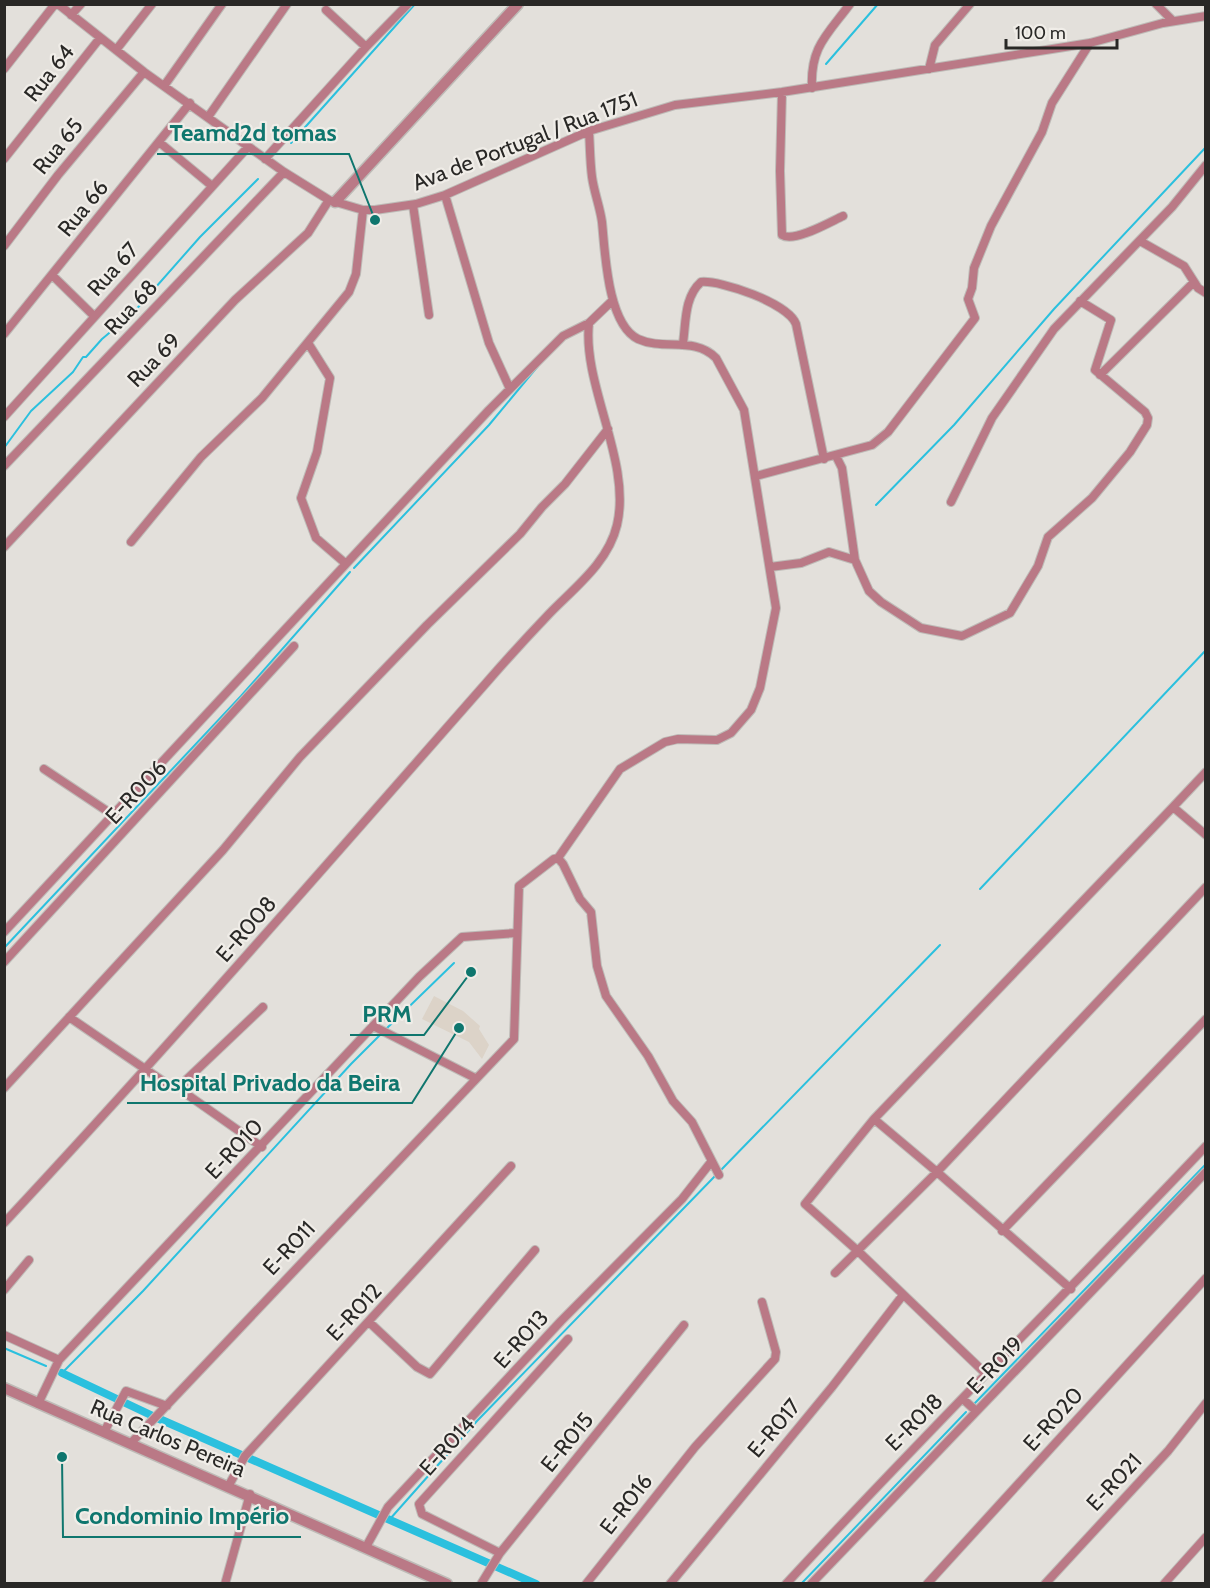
<svg xmlns="http://www.w3.org/2000/svg" width="1210" height="1588" font-family="Cabin,sans-serif">
	<style>
		.built { fill: #dcd3c8 }
		.lines { fill: none; stroke-linecap: round; stroke-linejoin: round }
		.stream { stroke: #2bc0de; stroke-width: 2 }
		.canal { stroke: #2bc0de; stroke-width: 8 }
		.minor-casing { stroke: #bebbb7; stroke-width: 10 }
		.tertiary-casing { stroke: #bebbb7; stroke-width: 13 }
		.minor { stroke: #ba7986; stroke-width: 8 }
		.tertiary { stroke: #ba7986; stroke-width: 10 }
		.labels { text-anchor: middle; dominant-baseline: central; stroke-width: 4.5; stroke-linejoin: round; paint-order: stroke }
		.street-label { font-size: 22px; fill: #292826; stroke: #f0ede8 }
		.leader { fill: none; stroke: #0f766e; stroke-width: 2 }
		.callout-dot { fill: #0f766e; stroke: #f0ede8; stroke-width: 2 }
		.callout-label { font-size: 24px; text-anchor: middle; font-weight: bold; fill: #0f766e; stroke: #f0ede8; stroke-width: 4.5; stroke-linejoin: round; paint-order: stroke }
	</style>
	<rect width="100%" height="100%" fill="#e3e0db"/>
	<path class="built" d="M434 996 463 1011 480 1026 479 1029 489 1045 482 1059 469 1042 422 1019Z"/>
	<g class="lines">
		<path class="stream" d="M826 64 878 4
			M291 143 415 4
			M4 448 31 411 73 372 83 357H86L102 339 133 313 200 237 258 179
			M876 505 954 425 1054 309 1206 147
			M354 568 489 425 538 366
			M980 889 1206 650
			M4 948 241 696 350 572
			M385 1030 454 963
			M720 1171 940 945
			M4 1348 46 1366
			M62 1373 143 1291 351 1064 381 1034
			M975 1403 1206 1164
			M390 1519 477 1421 716 1175
			M801 1584 966 1412"/>
		<path class="canal" d="M62 1373 155 1417 536 1584"/>
		<g class="minor-casing">
			<path id="minor" d="M58 4 144 72 284 172 329 200 363 210H375L416 204 445 195 589 131 675 105 782 92 1090 43 1163 23 1206 16
				M1156 4 1173 21
				M326 10 366 47
				M71 15 81 4
				M116 50 152 4
				M4 69 55 4
				M929 69 935 45 970 4
				M164 86 222 4
				M812 88C810 47 827 35 850 4
				M782 92 780 171 782 235C794 243 830 222 843 216
				M208 117 287 4
				M159 142 212 186
				M4 159 100 38
				M265 159 366 47 408 4
				M445 195 489 343 510 389
				M413 205 429 315
				M1140 241 1184 266 1198 288 1206 293
				M4 246 58 175 144 72
				M52 275 94 316
				M4 334 190 103
				M308 343 330 378 317 452 301 498 316 538 345 563
				M683 343C686 323 684 297 701 282 721 280 788 303 796 324L824 459
				M1100 375 1194 282
				M4 417 248 147
				M836 456 842 468 855 560 869 591 881 602 921 628 962 636 1010 613 1038 566 1048 537 1092 498 1130 452 1147 425 1148 418 1145 412 1095 370 1111 320 1080 301
				M4 466 284 172
				M756 476 872 445 888 432 975 318 968 299 972 288 974 268 991 226 1042 132 1052 103 1090 43
				M951 502 992 418 1054 329 1172 207 1206 165
				M131 542 201 457 262 398 349 292 356 274 363 210
				M4 547 235 300 308 233 329 200
				M770 567 801 563 829 552 855 560
				M44 769 113 815
				M1206 772 1173 807 1206 835
				M558 858 563 864 580 899 591 912 597 966 606 996 648 1056 673 1101 692 1122 719 1175
				M4 932 489 410 563 336 589 323 613 300
				M4 962 294 646
				M69 1017 170 1086H183
				M373 1026 475 1078
				M4 1088 223 850 300 757 427 625 520 534 542 507 565 484 608 429
				M262 1147 185 1093 184 1082 263 1007
				M4 1223C169 1046 327 864 487 682 507 659 528 636 549 614 574 588 608 563 617 525 632 462 582 385 589 323
				M1002 1231 1206 1019
				M835 1273 937 1172 874 1119
				M1071 1289 937 1172 1206 887
				M4 1290 29 1260
				M369 1322 417 1367 430 1374 535 1250
				M4 1335 59 1360
				M985 1373 859 1252 805 1204 874 1119 1173 807
				M963 1399 976 1411
				M38 1404 59 1360 419 977 462 937 516 933
				M104 1432 126 1391 167 1406
				M130 1444 514 1039 519 886 554 859 558 858 620 769 665 742 678 739 717 740 731 733 751 710 760 688 776 608 744 410 716 358C694 336 664 351 638 339 607 324 605 250 602 222 600 207 594 192 592 177 590 162 590 146 589 131
				M229 1485 245 1456 511 1166
				M366 1547 388 1507 561 1321 682 1199 711 1162
				M500 1553 422 1514 419 1504 568 1339
				M225 1584 250 1494
				M481 1584 500 1553 684 1325
				M586 1584 695 1447 775 1359 776 1352 762 1302
				M670 1584 832 1387 903 1295
				M786 1584C923 1435 1067 1293 1206 1146
				M811 1584 1206 1172
				M927 1584 1206 1278
				M1045 1584 1168 1451 1206 1403
				M1164 1584 1206 1537"/>
		</g>
		<g class="tertiary-casing">
			<path id="tertiary" d="M335 202 518 4
				M4 1388 447 1584"/>
		</g>
		<use href="#minor" class="minor"/>
		<use href="#tertiary" class="tertiary"/>
	</g>
	<g class="labels">
		<g class="street-label">
			<text transform="translate(49 73) rotate(-52)">Rua 64</text>
			<text transform="translate(525 141) rotate(-21)">Ava de Portugal / Rua 1751</text>
			<text transform="translate(58 146) rotate(-51)">Rua 65</text>
			<text transform="translate(83 208) rotate(-51)">Rua 66</text>
			<text transform="translate(113 269) rotate(-48)">Rua 67</text>
			<text transform="translate(131 307) rotate(-47)">Rua 68</text>
			<text transform="translate(154 360) rotate(-46)">Rua 69</text>
			<text transform="translate(136 792) rotate(-47)">E-R006</text>
			<text transform="translate(246 929) rotate(-49)">E-R008</text>
			<text transform="translate(234 1149) rotate(-47)">E-R010</text>
			<text transform="translate(289 1248) rotate(-47)">E-R011</text>
			<text transform="translate(354 1312) rotate(-47)">E-R012</text>
			<text transform="translate(521 1339) rotate(-48)">E-R013</text>
			<text transform="translate(995 1365) rotate(-46)">E-R019</text>
			<text transform="translate(1053 1419) rotate(-48)">E-R020</text>
			<text transform="translate(914 1422) rotate(-45)">E-R018</text>
			<text transform="translate(774 1428) rotate(-50)">E-R017</text>
			<text transform="translate(168 1438) rotate(23)">Rua Carlos Pereira</text>
			<text transform="translate(567 1442) rotate(-51)">E-R015</text>
			<text transform="translate(447 1446) rotate(-48)">E-R014</text>
			<text transform="translate(1114 1482) rotate(-47)">E-R021</text>
			<text transform="translate(626 1504) rotate(-52)">E-R016</text>
		</g>
	</g>
	<path class="leader" d="M375 220L349 154H157M471 972L424 1035H350M459 1028L412 1103H127M62 1457L63 1537H301"/>
	<g class="callout-dot">
		<circle cx="375" cy="220" r="6"/>
		<circle cx="471" cy="972" r="6"/>
		<circle cx="459" cy="1028" r="6"/>
		<circle cx="62" cy="1457" r="6"/>
	</g>
	<g class="callout-label">
		<text x="253" y="141">Teamd2d tomas</text>
		<text x="387" y="1022">PRM</text>
		<text x="270" y="1091">Hospital Privado da Beira</text>
		<text x="182" y="1524">Condominio Império</text>
	</g>
	<rect width="1210" height="1588" fill="none" stroke="#292826" stroke-width="12"/>
	<path d="M1006 39v9h111v-9" fill="none" stroke="#292826" stroke-width="3"/>
	<text x="1015" y="39" font-size="18" fill="#292826" stroke="#f0ede8" stroke-width="4.5" paint-order="stroke">100 m</text>
</svg>
